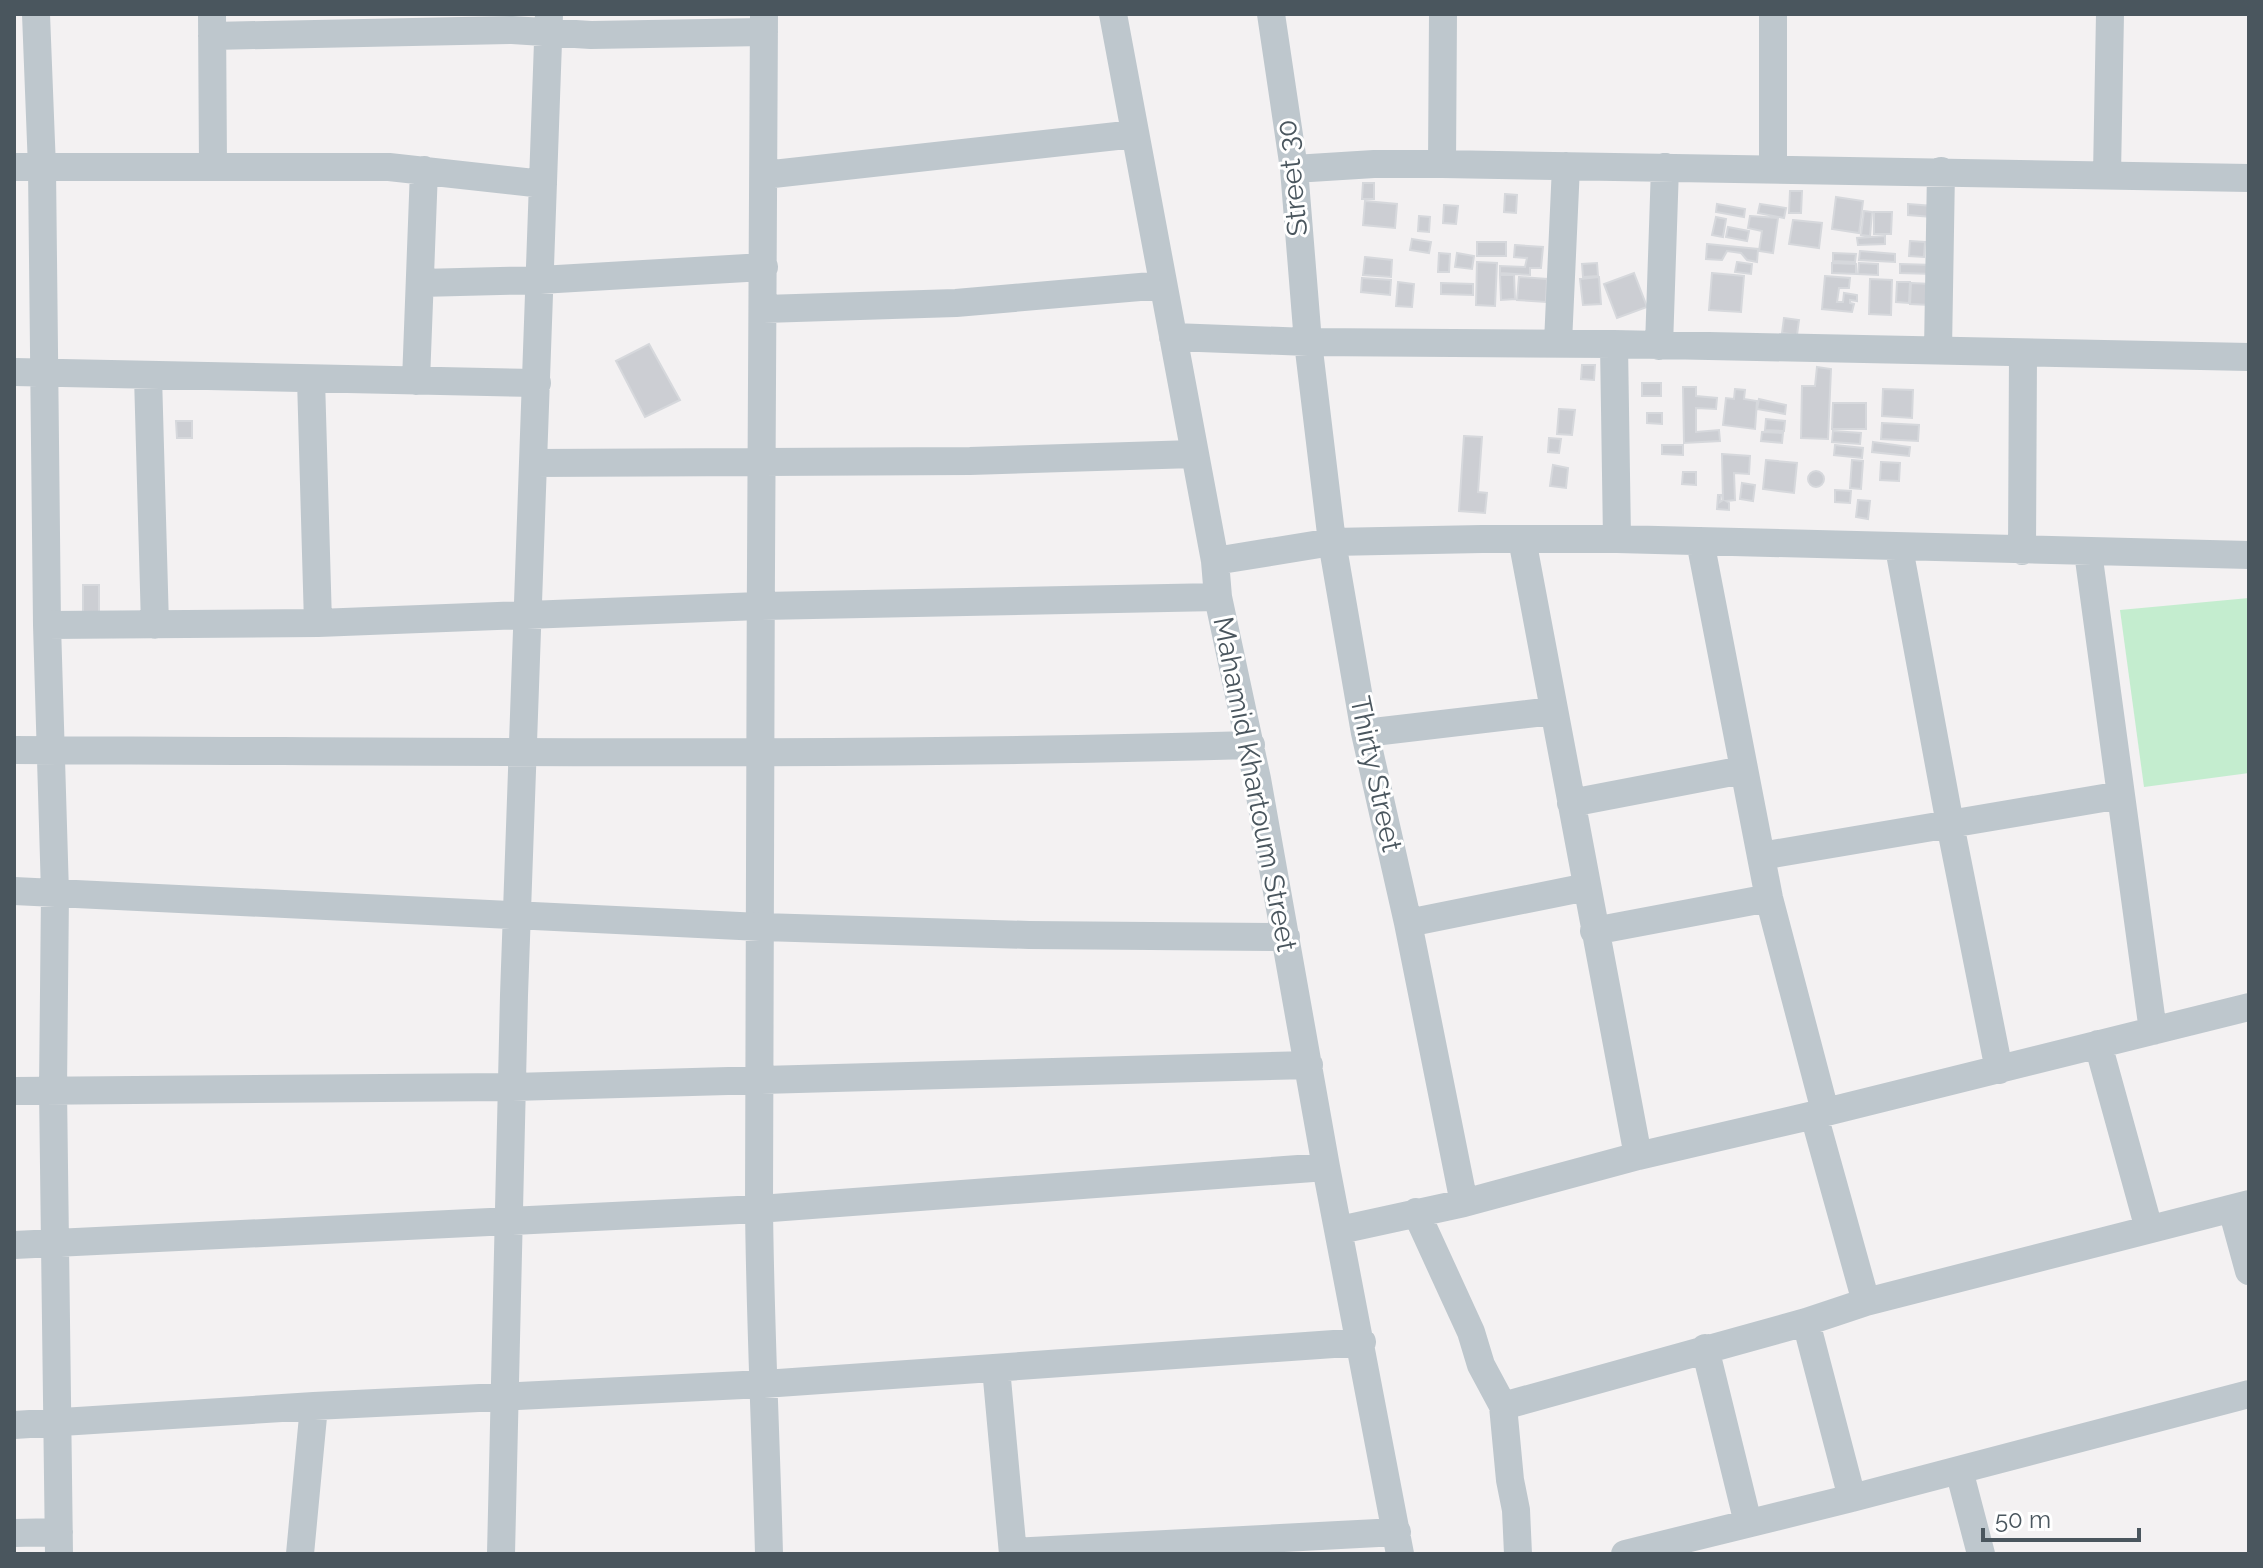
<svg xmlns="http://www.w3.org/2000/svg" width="2263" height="1568" font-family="Raleway,sans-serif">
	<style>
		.green { fill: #c4edcf }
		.building { fill: #ccced3; stroke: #d6d8dc; stroke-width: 2 }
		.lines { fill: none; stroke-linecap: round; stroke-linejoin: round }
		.minor { stroke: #bec7cd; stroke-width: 28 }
		.labels { text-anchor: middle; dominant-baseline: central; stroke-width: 6; stroke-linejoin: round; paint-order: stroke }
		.street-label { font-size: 28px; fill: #4a565e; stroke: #fff }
	</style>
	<rect width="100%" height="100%" fill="#f3f1f2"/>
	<path class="green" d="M2249 598V773L2144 787 2120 610Z"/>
	<path class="building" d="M1363 183H1374V199H1362Z
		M1790 191H1802L1801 213H1789Z
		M1505 194 1517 195 1516 213 1504 212Z
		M1836 197 1863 201 1859 233 1832 229Z
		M1365 201 1397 204 1395 228 1363 225Z
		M1717 204 1745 209 1744 217 1716 212Z
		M1760 204 1786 208 1784 218 1758 213Z
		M1908 204 1933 206 1932 217 1908 215Z
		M1444 205 1458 206 1456 224 1443 223Z
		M1864 211 1872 212 1870 236 1861 235Z
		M1874 212H1892L1891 234H1874Z
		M1419 216 1430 217 1429 232 1418 231Z
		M1750 216 1778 218 1773 253 1759 251 1762 231 1748 228Z
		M1716 217 1726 219 1723 237 1712 235Z
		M1793 220 1822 223 1819 248 1789 244Z
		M1728 227 1749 231 1747 241 1726 237Z
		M1885 236V244L1858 245 1857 238Z
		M1412 239 1431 242 1429 253 1410 250Z
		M1910 241 1925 242 1924 257 1909 256Z
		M1477 242H1506V256H1477Z
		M1707 244 1758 249 1757 262 1747 260 1741 253 1727 251 1722 260 1706 259Z
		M1515 245 1543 247 1541 268H1530V275L1500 273V266L1525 267 1527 258 1514 257Z
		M1860 251 1895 254V262L1859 260Z
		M1439 253 1450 254 1449 272H1438Z
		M1457 253 1474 256 1472 269 1455 267Z
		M1833 253 1856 254 1855 262 1833 261Z
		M1365 257 1392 260 1391 277 1363 275Z
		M1477 262 1497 263 1495 306 1476 305Z
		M1737 262 1752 264 1751 274 1735 272Z
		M1597 263 1598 276 1583 277 1582 264Z
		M1832 263 1856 264V274L1832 273Z
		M1859 263 1878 264V275L1858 274Z
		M1900 264 1934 265V274L1900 273Z
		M1634 273 1647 307 1617 318 1604 284Z
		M1712 273 1744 276 1741 312 1709 310Z
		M1500 275H1514L1515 299 1501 300Z
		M1825 276 1850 278 1849 288H1839L1837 302H1843L1844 293 1857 295V301L1850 300V303L1854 304 1852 312 1822 309Z
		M1519 277 1547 279 1546 302 1517 300Z
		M1599 277 1601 304 1583 305 1580 279Z
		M1362 278 1391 280 1390 295 1361 292Z
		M1870 279 1892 280 1891 315 1869 314Z
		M1398 282 1414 284 1412 307 1396 306Z
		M1897 282H1910L1909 303 1896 302Z
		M1441 283 1473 284V295L1441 294Z
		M1911 283 1931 284 1930 305 1910 304Z
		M1784 318 1799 320 1797 335 1782 333Z
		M649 344 680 400 645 417 616 361Z
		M1582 365H1595L1594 380 1581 379Z
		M1817 367 1831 369 1828 439 1801 438 1802 386H1815Z
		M1642 383H1661V396H1642Z
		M1683 387H1696V396L1717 398 1716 409 1696 408V432L1719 430 1720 441 1684 443Z
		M1735 389 1745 390 1744 399 1757 401 1755 429 1723 425 1726 398 1734 399Z
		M1883 389 1913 390 1912 418 1882 416Z
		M1759 399 1786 405 1785 414 1757 409Z
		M1833 403H1866V429H1832Z
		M1559 409 1575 410 1572 435 1557 434Z
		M1647 413H1662V424L1647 423Z
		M1766 419 1785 421 1784 431 1765 430Z
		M176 421H192V438H177Z
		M1882 423 1919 425 1918 441 1881 439Z
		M1833 431 1861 433 1860 444 1832 442Z
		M1762 432 1783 433 1782 443 1761 441Z
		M1464 436 1482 437 1478 492 1487 493 1485 513 1459 511Z
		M1549 438 1561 439 1559 453 1548 452Z
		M1873 442 1910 447 1909 456 1872 452Z
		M1662 445H1683V455L1662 454Z
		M1835 445 1863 448 1862 458 1834 455Z
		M1722 454 1750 456 1749 474 1734 473 1735 500 1726 501 1729 503V510L1717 509 1718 495H1721L1720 502 1723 500Z
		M1766 460 1797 463 1794 493 1763 489Z
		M1852 460 1863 461 1861 489 1850 488Z
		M1881 462 1900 463 1899 481 1880 480Z
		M1553 465 1568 468 1566 488 1550 486Z
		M1808 479a8 8 0 1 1 16 0a8 8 0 1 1-16 0Z
		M1683 472H1696V485L1682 484Z
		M1742 483 1755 485 1753 501 1740 499Z
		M1835 490 1851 491 1850 503 1835 502Z
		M1858 500 1870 501 1868 519 1856 517Z
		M83 585H99V615H83Z"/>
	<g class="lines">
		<path class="minor" d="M36 14 42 168 47 625 55 893 53 1089 59 1554
			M212 14 213 167
			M764 14C764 411 757 809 759 1206 760 1322 766 1438 769 1554
			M1113 14 1215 561 1218 597 1257 779 1326 1167 1400 1554
			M1271 14 1294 169 1308 342 1332 542 1365 733 1408 923 1464 1203
			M212 36 512 30 591 35 764 32
			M1442 164 1443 14
			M14 167H389L543 184
			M1294 169 1374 164H1442L2249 178
			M1773 169V14
			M2107 174 2110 14
			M764 175 1135 134
			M420 283 540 280 764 267
			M764 309 956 303 1163 285
			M1173 337 1308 342 1614 344 2249 357
			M1558 343 1566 166
			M1614 344 1617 539
			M1659 346 1665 167
			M1938 350 1941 171
			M14 372 537 383
			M148 376 155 625
			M311 379 318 623
			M416 381 424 170
			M533 463 970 461 1194 454
			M1522 539 1638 1156
			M1700 541 1769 898 1825 1111
			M1899 548 1950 824 1999 1070
			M2022 551 2023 353
			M2088 552 2153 1031
			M1215 561 1332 542 1482 539H1617L2249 555
			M47 625 318 623 759 606 1218 597
			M1365 733 1553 711
			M14 750C426 751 838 757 1251 745
			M1571 803 1743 770
			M1761 856 2121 795
			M14 891 760 927 1029 935 1286 937
			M1408 923 1587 887
			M1594 931 1769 898
			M2098 1044 2149 1229
			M14 1091 513 1087 1309 1065
			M1814 1115 1866 1302
			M2232 1209 2249 1271
			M1416 1212 1471 1332 1481 1365 1503 1406 1510 1480 1516 1510 1518 1554
			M1340 1230 1464 1203 1638 1156 1814 1115 2249 1007
			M14 1245 759 1209 1326 1167
			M1806 1322 1852 1498
			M1705 1348 1748 1523
			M996 1368 1013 1554
			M1503 1406 1806 1322 1866 1302 2249 1204
			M14 1425 314 1406 764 1384 1362 1342
			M1959 1470 1981 1554
			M14 1533 59 1532
			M1013 1552 1397 1532
			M300 1554 314 1406
			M501 1554 514 995 549 14
			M1625 1554 1852 1498 2249 1394"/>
	</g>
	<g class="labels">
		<g class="street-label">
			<text transform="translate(1292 178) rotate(-96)">Street 30</text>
			<text transform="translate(1376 774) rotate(78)">Thirty Street</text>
			<text transform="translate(1255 784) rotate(79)">Mahamid Khartoum Street</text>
		</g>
	</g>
	<rect width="2263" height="1568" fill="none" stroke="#4a565e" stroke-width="32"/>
	<path d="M1983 1528v12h156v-12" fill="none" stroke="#4a565e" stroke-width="4"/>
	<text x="1995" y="1528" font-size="24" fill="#4a565e" stroke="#ffffff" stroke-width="6" paint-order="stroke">50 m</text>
</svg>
